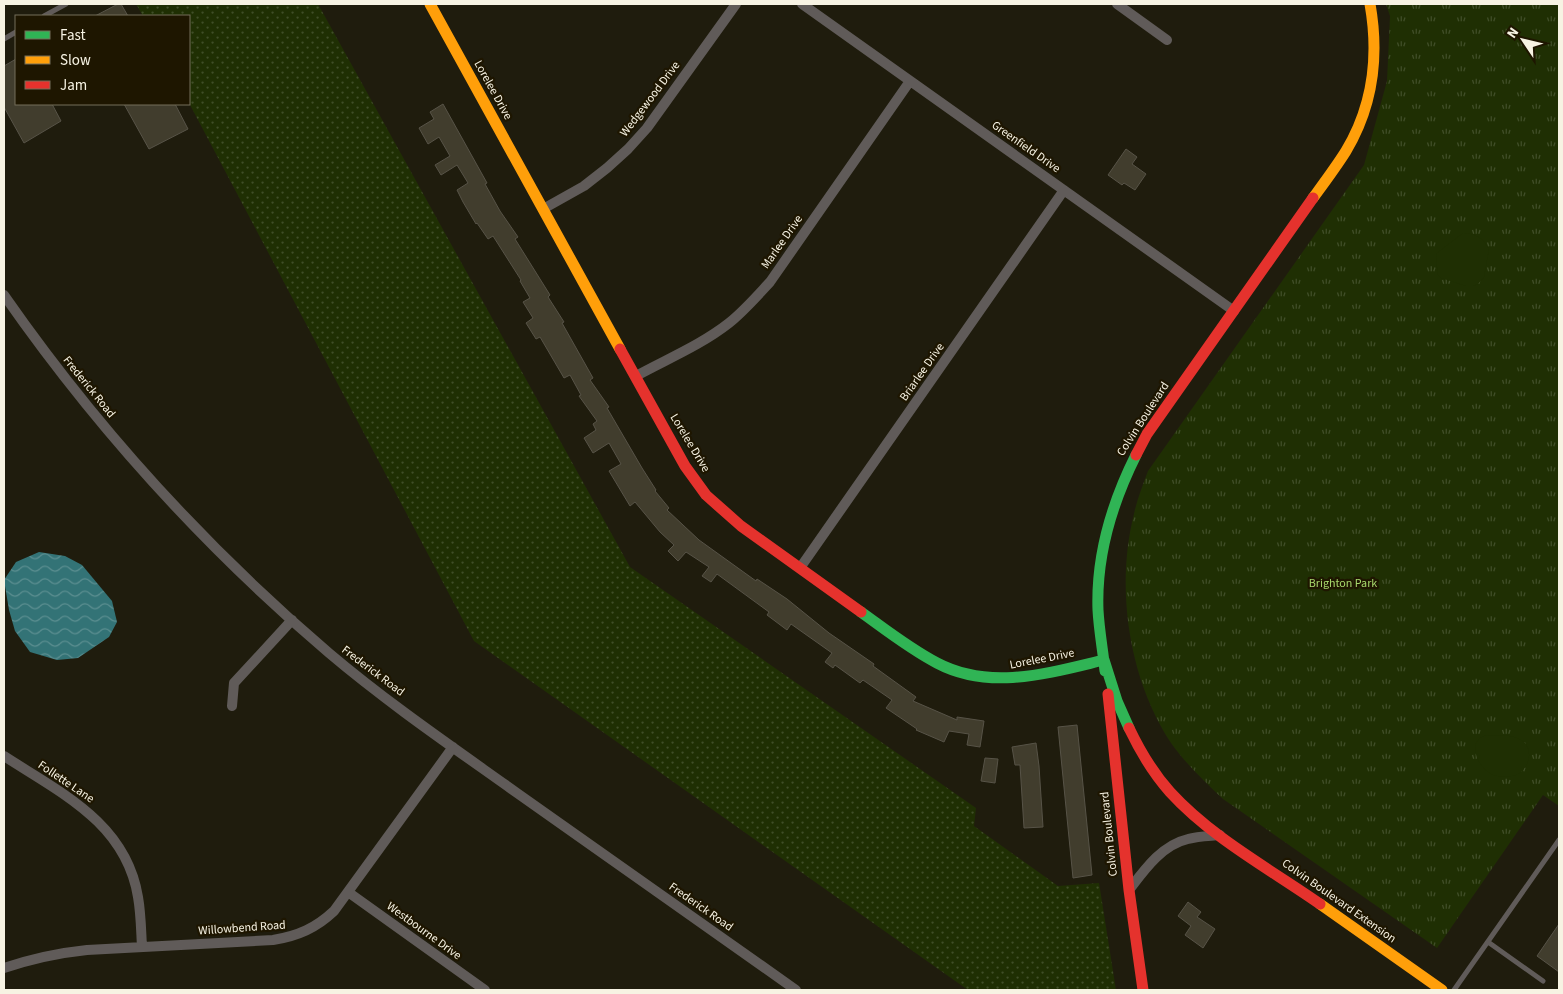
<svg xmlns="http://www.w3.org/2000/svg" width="1563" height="994" font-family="'Source Sans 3',sans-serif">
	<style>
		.grass { fill: url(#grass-dots) }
		.park { fill: url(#park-tufts) }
		.pitch { fill: #1f2f03 }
		.water { fill: url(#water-waves) }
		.building { fill: #413d2d; stroke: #575347 }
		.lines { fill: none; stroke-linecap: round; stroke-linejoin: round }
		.lane { stroke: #605b59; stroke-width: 5 }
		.street { stroke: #605b59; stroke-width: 10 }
		.fast { stroke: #30b455; stroke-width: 11 }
		.slow { stroke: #ff9f0a; stroke-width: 11 }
		.jam { stroke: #e5322d; stroke-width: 11 }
		.labels { text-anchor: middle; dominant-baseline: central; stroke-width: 4.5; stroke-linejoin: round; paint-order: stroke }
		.street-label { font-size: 12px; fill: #f7f3e3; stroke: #1e1600 }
		.park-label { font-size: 12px; fill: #a7d86b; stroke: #1e1600 }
	</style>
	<defs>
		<pattern id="grass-dots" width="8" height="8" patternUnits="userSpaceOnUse" patternTransform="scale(1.25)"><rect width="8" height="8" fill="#1f2f03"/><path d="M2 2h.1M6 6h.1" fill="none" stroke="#404e28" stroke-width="1.8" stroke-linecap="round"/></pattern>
		<pattern id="park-tufts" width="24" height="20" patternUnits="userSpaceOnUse" patternTransform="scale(1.25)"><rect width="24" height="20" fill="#1f2f03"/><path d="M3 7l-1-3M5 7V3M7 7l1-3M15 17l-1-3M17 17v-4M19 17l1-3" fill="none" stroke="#404e28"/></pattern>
		<pattern id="water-waves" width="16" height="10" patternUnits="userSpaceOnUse" patternTransform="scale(1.25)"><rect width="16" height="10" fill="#337376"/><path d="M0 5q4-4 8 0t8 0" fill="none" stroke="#5b8e90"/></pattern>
	</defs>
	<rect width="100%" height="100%" fill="#1f1c0d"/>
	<path class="grass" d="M136 4H318L630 567 976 808 974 826 1058 886 1099 883 1116 990H968L474 641 189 103V16H143Z"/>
	<path class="park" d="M1386 4H1559V806L1543 795 1437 948 1223 799C1205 782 1186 764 1171 743 1129 680 1115 588 1134 514 1137 499 1143 485 1148 471L1364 165 1387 81 1390 16Z"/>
	<path class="pitch" d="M1463 233C1475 233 1483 238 1489 249L1484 277 1478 284 1473 286H1466L1441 278 1438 275 1436 260 1437 253Z
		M1484 736C1495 736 1510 734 1519 739 1536 746 1530 773 1512 776 1506 776 1498 777 1493 775 1479 769 1466 743 1484 736Z"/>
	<path class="water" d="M39 552 65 556 82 565 112 601 117 622 109 637 78 658 57 660 30 652 15 631 9 610 4 580 16 562Z"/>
	<path class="building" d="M118 4H121L128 16H95Z
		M16 59V104H52L61 121 24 143 4 107V66Z
		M124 104H175L188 129 149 149Z
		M443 104 487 183 485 184 500 211 518 237 515 239 550 295 548 297 564 322 562 323 593 378 590 380 609 407 607 408 642 468 656 490 655 491 669 508 667 510 699 540 756 581 757 579 787 599 829 633 874 664 873 666 916 697 913 701 957 720V717L984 721 980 747 967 745 969 734 949 731 944 742 916 730 917 729 886 708 892 700 863 680 860 683 835 665 833 668 825 662 832 653 791 624 787 630 767 615 769 612 717 574 711 582 702 576 709 567 686 552 678 561 668 551 674 545 660 532 635 502 630 506 609 471 621 464 609 443 593 453 584 438 596 430 593 424 597 421 579 396 581 395 570 375 564 378 540 337 536 339 526 323 533 318 523 302 530 298 520 281 521 280 493 236 488 239 477 223 476 224 463 202 457 190 468 183 457 165 441 175 435 165 450 156 439 137 428 144 419 128 434 119 430 112Z
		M1126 149 1137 157 1132 164 1146 174 1135 190 1124 183 1122 185 1108 175Z
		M1077 725 1092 875 1073 878 1058 727Z
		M1036 743 1039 766 1043 827 1024 828 1020 765H1015L1012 747Z
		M985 758 998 759 995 783 981 781Z
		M1188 902 1201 912 1197 917 1215 929 1203 948 1185 935 1191 926 1178 916Z
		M1559 924V972L1537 956Z"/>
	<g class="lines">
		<path class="lane" d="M44 16 66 4
			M4 39 16 32
			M1488 942 1543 981
			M1454 990 1559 840"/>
		<path class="street" d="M802 4 1234 311
			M1117 4 1167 40
			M543 209 584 186 607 168 628 149 647 128 736 4
			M4 295C96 427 206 548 329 653 388 703 454 748 517 793 610 859 703 924 796 990
			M636 376C667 359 701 345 729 323 744 311 757 296 770 282L910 81
			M800 568 1064 190
			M232 706 234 683 292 620
			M4 756C61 793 126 823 138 897 141 914 141 930 142 947
			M1129 890C1145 869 1162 845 1188 839 1198 836 1210 836 1220 835
			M348 892 485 990
			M4 968C31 959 58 953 87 950L273 940C298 936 316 928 334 911L453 747"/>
		<path class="fast" d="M861 612C886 630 910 649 937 663 990 691 1049 673 1104 660L1117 701 1129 728
			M1105 671C1103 651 1099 630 1098 610 1096 555 1112 503 1136 455"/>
		<path class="slow" d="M430 4 620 349
			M1313 198C1324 183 1336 167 1346 151 1373 106 1379 55 1370 4
			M1320 904 1442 990"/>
		<path class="jam" d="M620 349 685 466 706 495 741 526 861 612
			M1136 455 1147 434 1313 198
			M1108 694 1129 890 1143 990
			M1129 728C1140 751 1153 773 1170 792 1212 838 1270 869 1320 904"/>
	</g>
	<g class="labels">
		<g class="street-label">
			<text transform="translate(493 90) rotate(61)">Lorelee Drive</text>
			<text transform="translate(650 99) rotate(-53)">Wedgewood Drive</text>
			<text transform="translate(1026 147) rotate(35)">Greenfield Drive</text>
			<text transform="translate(782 242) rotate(-55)">Marlee Drive</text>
			<text transform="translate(922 372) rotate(-55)">Briarlee Drive</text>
			<text transform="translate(89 387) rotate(51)">Frederick Road</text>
			<text transform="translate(1143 419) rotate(-57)">Colvin Boulevard</text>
			<text transform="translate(690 443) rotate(59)">Lorelee Drive</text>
			<text transform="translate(1042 659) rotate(-11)">Lorelee Drive</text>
			<text transform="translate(373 671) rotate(37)">Frederick Road</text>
			<text transform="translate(66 782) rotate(34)">Follette Lane</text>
			<text transform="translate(1109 834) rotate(-96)">Colvin Boulevard</text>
			<text transform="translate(1339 901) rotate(35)">Colvin Boulevard Extension</text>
			<text transform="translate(701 907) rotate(35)">Frederick Road</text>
			<text transform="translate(242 928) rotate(-4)">Willowbend Road</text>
			<text transform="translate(424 931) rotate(36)">Westbourne Drive</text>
		</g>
		<g class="park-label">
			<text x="1343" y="583">Brighton Park</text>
		</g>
	</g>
	<rect width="1563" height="994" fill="none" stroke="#f7f3e3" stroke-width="10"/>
	<rect x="15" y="15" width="175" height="90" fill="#1e1600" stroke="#756e5b"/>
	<rect x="25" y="31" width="25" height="8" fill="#30b455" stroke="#756e5b"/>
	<text x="60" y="40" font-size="15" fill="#f7f3e3">Fast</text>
	<rect x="25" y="56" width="25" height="8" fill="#ff9f0a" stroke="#756e5b"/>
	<text x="60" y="65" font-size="15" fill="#f7f3e3">Slow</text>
	<rect x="25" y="81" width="25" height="8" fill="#e5322d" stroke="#756e5b"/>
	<text x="60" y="90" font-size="15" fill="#f7f3e3">Jam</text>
	<g transform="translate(1523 40) rotate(305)" stroke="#1e1600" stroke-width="4" paint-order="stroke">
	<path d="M0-4L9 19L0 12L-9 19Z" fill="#f7f3e3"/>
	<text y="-8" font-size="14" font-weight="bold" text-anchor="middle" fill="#f7f3e3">N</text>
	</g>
</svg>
